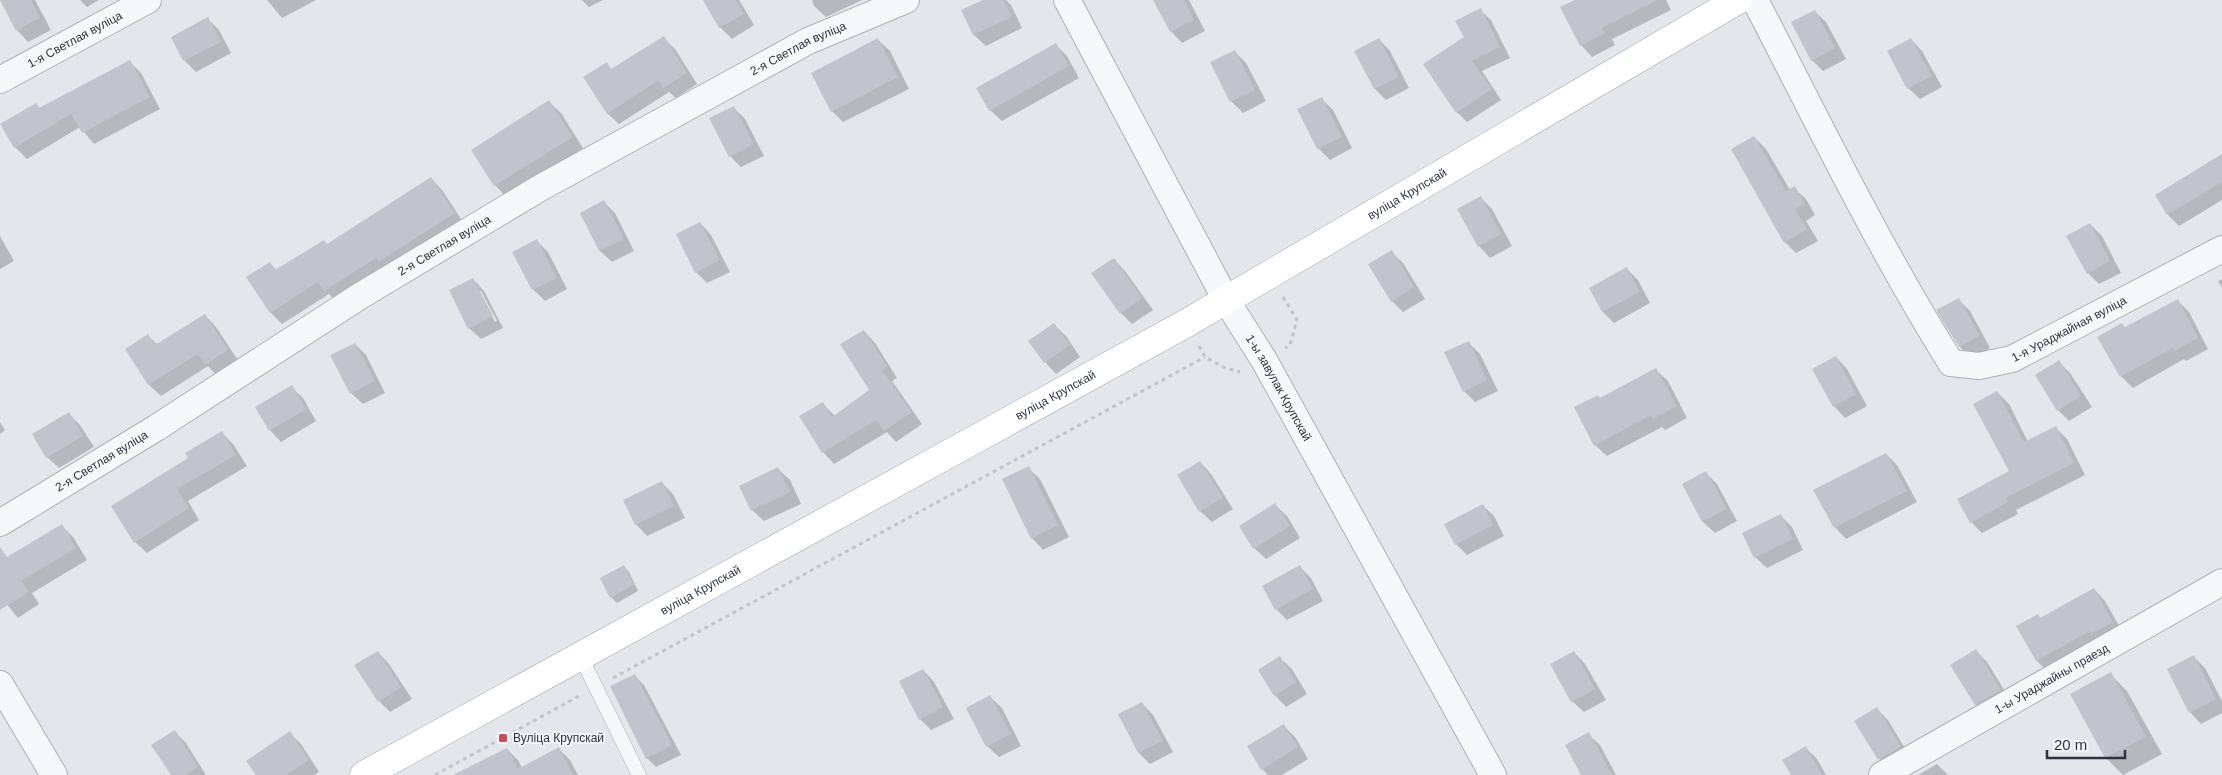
<svg xmlns="http://www.w3.org/2000/svg" width="2222" height="775" font-family="Helvetica,sans-serif">
	<style>
		.shadow { fill: #0003; fill-rule: evenodd }
		.building { fill: #c1c4cd }
		.lines { fill: none; stroke-linecap: round; stroke-linejoin: round }
		.lane-casing { stroke: #acb0b8; stroke-width: 15 }
		.street-casing { stroke: #acb0b8; stroke-width: 28 }
		.primary-casing { stroke: #a3a9b6; stroke-width: 29 }
		.path { stroke: #c1c4c9; stroke-width: 3; stroke-dasharray: 4 4; stroke-linecap: butt }
		.lane { stroke: #f6f7f9; stroke-width: 14 }
		.street { stroke: #f6f7f9; stroke-width: 26 }
		.primary { stroke: #fff; stroke-width: 28 }
		.poi-dot { fill: #c85056; stroke: #f3f5f8; stroke-width: 2 }
		.labels { text-anchor: middle; dominant-baseline: central; stroke-width: 4; stroke-linejoin: round; paint-order: stroke }
		.street-label { font-size: 12px; fill: #2c3242; stroke: #f3f5f8 }
		.poi-label { font-size: 12px; fill: #2c3242; stroke: #f3f5f8; text-anchor: start }
	</style>
	<rect width="100%" height="100%" fill="#e3e6eb"/>
	<path class="shadow" d="M1 0H35L51 30 28 42 17 30Z
		M80 0H99L87 7Z
		M267 0H316L282 18Z
		M582 0H603L589 7Z
		M710 0H739L754 25 732 39 720 27Z
		M812 0H862L826 17 814 6Z
		M986 0H1006L1011 5 1022 28 986 46 974 35 963 11Z
		M1154 0H1189L1205 31 1182 43 1171 31Z
		M1578 0H1666L1671 10 1612 39 1615 45 1592 57 1581 45Z
		M1480 10 1491 20 1510 58 1482 71 1501 100 1467 122 1457 112 1465 38Z
		M1814 11 1826 22 1846 59 1823 71 1812 60Z
		M208 19 219 30 231 53 196 72 184 60 172 37Z
		M663 38 675 49 697 84 676 98 669 92 619 124 607 113V64L612 70Z
		M1379 39 1390 51 1409 88 1386 100 1375 89 1356 51Z
		M1911 39 1922 51 1942 87 1920 99 1908 88Z
		M878 40 890 51 909 89 843 122 832 111Z
		M1055 44 1067 56 1079 78 1002 121 990 110Z
		M1234 51 1246 63 1266 101 1243 113 1231 101 1212 63Z
		M129 61 141 73 160 109 94 144 80 127 27 159 15 147 36 104 40 109Z
		M1321 98 1333 110 1352 148 1330 160 1318 148 1299 110Z
		M549 102 561 113 583 148 506 197 495 185Z
		M733 107 745 119 764 156 741 167 730 156Z
		M1754 137 1766 149 1790 190 1794 188 1806 199 1815 215 1806 221 1818 241 1796 253 1785 242Z
		M2222 154V200L2179 226 2168 215 2156 195Z
		M431 178 442 190 465 225 336 301 329 294 282 324 271 313 248 277 270 263 277 271 327 245Z
		M1481 198 1492 209 1512 246 1490 258 1479 246Z
		M604 202 615 213 634 251 612 262 600 251 581 214Z
		M700 223 711 235 730 272 707 283 696 272Z
		M2090 224 2102 236 2121 273 2099 284 2088 273Z
		M0 236 14 261 0 269Z
		M537 241 548 252 567 289 545 301 533 289 514 252Z
		M1391 252 1403 263 1425 299 1403 312 1392 301Z
		M1114 259 1125 271 1153 310 1132 324 1121 313Z
		M1627 269 1638 280 1650 303 1614 323 1603 312 1591 289Z
		M473 279 484 291 503 328 481 339 469 328ZM479 291H481L497 321 495 322Z
		M2222 279V288L2218 281Z
		M1959 300 1970 311 1990 348 1971 358 1960 347 1938 311Z
		M2178 301 2189 312 2208 349 2186 361 2184 359 2133 388 2121 376 2099 338 2126 328Z
		M205 315 216 327 239 362 217 376 208 366 161 396 149 385 127 349 148 336 158 345Z
		M1054 325 1066 336 1080 357 1056 374 1045 362Z
		M864 331 875 343 897 378 892 381 922 424 896 442 887 432 834 464 823 452V404L835 416 871 391Z
		M1468 342 1480 354 1498 391 1475 402 1464 391Z
		M355 344 366 355 385 393 363 404 351 393Z
		M1836 357 1847 369 1867 406 1845 418 1834 406Z
		M2059 362 2070 373 2092 407 2069 421 2058 410Z
		M1656 370 1668 381 1687 418 1665 430 1662 427 1607 456 1595 445 1601 399Z
		M291 387 303 398 316 421 281 442 270 430Z
		M1997 392 2009 404 2028 442 2056 428 2067 439 2085 475 2016 510 2018 514 1982 533 1971 522 2011 471Z
		M69 414 80 425 94 447 59 468 47 457Z
		M0 422 5 430 0 434Z
		M221 432 233 444 247 466 188 501 199 520 147 553 135 542 189 458Z
		M1886 454 1897 465 1917 502 1846 539 1835 527Z
		M1200 462 1211 474 1233 509 1212 522 1200 511Z
		M1028 468 1040 479 1069 537 1043 550 1032 538Z
		M778 469 790 480 801 504 764 521 752 510Z
		M1706 473 1717 484 1737 521 1715 533 1703 522 1684 484Z
		M662 483 673 494 685 518 647 536 636 524Z
		M1275 505 1287 516 1300 538 1266 559 1254 548Z
		M1482 505 1494 516 1504 536 1467 555 1456 544Z
		M1781 516 1792 527 1803 550 1767 568 1755 557Z
		M62 526 73 537 87 560 32 593 39 604 18 618 0 596V561L7 559Z
		M624 566 629 572 638 591 617 603 611 597 601 578Z
		M1300 567 1311 578 1323 601 1287 620 1276 609Z
		M2094 589 2105 601 2123 633 2048 672 2037 661 2038 615 2041 619Z
		M1975 650 1987 662 2011 701 1987 716 1976 704Z
		M378 652 389 664 412 699 390 712 379 701Z
		M1574 652 1585 664 1606 700 1584 712 1572 701Z
		M2194 657 2205 668 2222 701V713L2201 724 2190 712Z
		M1280 658 1292 669 1307 694 1286 707 1275 695Z
		M923 670 934 682 954 719 931 730 920 719Z
		M2110 674 2127 691 2162 754 2123 775 2106 758 2072 695Z
		M634 675 644 685 681 755 656 767 647 758Z
		M990 697 1002 708 1021 746 999 757 987 746Z
		M1142 703 1153 715 1173 752 1150 764 1139 753 1120 715Z
		M1877 709 1888 720 1909 755 1888 767 1877 756Z
		M1283 725 1295 737 1308 759 1282 775H1268L1262 769Z
		M175 732 186 743 206 775H172Z
		M289 733 301 744 319 772 314 775H258Z
		M1588 734 1600 745 1616 775H1582Z
		M1806 748 1817 759 1826 775H1792Z
		M507 749 518 760 522 768 559 749 570 760 578 775H456Z
		M1937 764 1948 775H1918Z"/>
	<path class="building" d="M0 0H31L40 18 16 31Z
		M703 0H736L744 14 719 28Z
		M983 0H1004L1012 17 973 35 961 10Z
		M1153 0H1184L1194 20 1170 32Z
		M1575 0H1658L1602 28 1605 33 1580 46 1560 7Z
		M1481 8 1500 47 1472 61 1492 89 1456 113 1423 64 1464 37 1455 21Z
		M1815 10 1835 48 1811 61 1791 22Z
		M208 17 221 42 183 61 171 37Z
		M664 36 687 73 663 88 659 80 607 114 583 77 607 62 611 69Z
		M878 38 898 77 831 112 811 73Z
		M1379 38 1399 77 1374 89 1354 51Z
		M1911 38 1932 76 1907 89 1887 51Z
		M1056 43 1069 66 989 111 976 88Z
		M1235 50 1255 90 1230 102 1210 62Z
		M130 60 150 97 82 133 71 114 14 148 0 124 36 103 39 108Z
		M1322 97 1342 137 1317 149 1297 109Z
		M549 100 573 137 494 186 471 150Z
		M734 106 754 144 729 157 709 118Z
		M1754 136 1786 191 1795 186 1805 204 1795 209 1807 229 1784 243 1731 149Z
		M2222 154V182L2167 215 2155 195Z
		M431 177 455 213 378 262 376 258 324 291 318 282 270 313 246 277 270 262 275 270 324 240 327 244Z
		M1481 196 1501 234 1478 247 1457 209Z
		M604 200 624 239 599 251 580 213Z
		M700 222 720 260 695 273 676 234Z
		M2090 223 2110 261 2087 274 2066 236Z
		M537 239 557 278 532 290 512 252Z
		M1392 250 1414 287 1391 302 1368 264Z
		M1114 258 1142 298 1120 314 1091 273Z
		M1627 267 1640 292 1602 312 1589 288Z
		M473 278 493 316 468 329 449 290Z
		M1959 298 1980 336 1959 347 1936 310Z
		M2178 299 2198 338 2174 351 2173 348 2120 377 2097 337 2122 323 2125 327Z
		M205 314 228 350 205 365 198 354 148 385 125 349 148 334 155 345Z
		M1054 323 1070 345 1044 363 1028 341Z
		M864 330 887 366 882 370 912 412 884 431 876 420 822 453 799 416 823 402 832 417 869 390 840 344Z
		M1469 341 1487 380 1463 392 1444 352Z
		M355 343 375 381 350 394 330 355Z
		M1836 356 1856 394 1833 407 1812 369Z
		M2059 360 2081 396 2057 411 2035 375Z
		M1656 368 1677 406 1653 419 1651 415 1594 446 1574 407 1598 395 1600 398Z
		M292 385 306 409 269 431 255 407Z
		M1997 391 2024 442 2056 426 2074 463 2006 498 2008 502 1970 523 1957 499 2009 471 1973 404Z
		M69 412 83 436 46 458 32 434Z
		M222 431 236 455 177 489 189 508 134 543 111 506 188 458 185 453Z
		M1886 453 1907 491 1834 528 1813 490Z
		M1200 461 1223 498 1199 512 1177 475Z
		M1029 466 1058 525 1031 539 1002 479Z
		M778 467 790 492 751 511 739 486Z
		M1706 471 1727 509 1702 522 1682 484Z
		M662 481 674 506 635 525 623 500Z
		M1275 503 1290 526 1253 549 1239 526Z
		M1483 504 1493 525 1455 545 1444 524Z
		M1781 514 1793 539 1754 558 1742 533Z
		M62 524 76 548 21 581 29 592 0 610V547L7 557Z
		M624 565 634 585 610 598 600 578Z
		M1300 565 1313 589 1275 610 1262 586Z
		M2094 588 2113 622 2092 633 2090 631 2036 661 2016 626 2038 614 2040 618Z
		M1976 649 2001 690 1975 705 1950 665Z
		M378 651 401 687 378 702 354 665Z
		M1574 651 1595 689 1571 702 1550 664Z
		M2194 655 2216 699 2189 713 2167 669Z
		M1280 656 1296 682 1274 696 1258 670Z
		M923 669 943 707 919 720 899 681Z
		M2111 672 2146 737 2105 758 2070 694Z
		M635 674 672 745 646 759 610 686Z
		M990 695 1011 734 986 747 966 708Z
		M1142 702 1163 741 1138 753 1118 714Z
		M1877 707 1901 747 1878 760 1854 721Z
		M1284 724 1298 747 1261 770 1247 746Z
		M175 730 198 767 185 775H171L151 745Z
		M290 731 309 760 286 775H256L246 761Z
		M1589 732 1612 775H1581L1565 745Z
		M1806 746 1822 775H1791L1782 760Z
		M559 747 573 775H453L507 748 518 769Z"/>
	<g class="lines">
		<g class="lane-casing">
			<path id="lane" d="M580 655 639 775"/>
		</g>
		<g class="street-casing">
			<g id="street">
				<path id="s1" d="M1067 0 1226 300 1264 360 1493 775"/>
				<path id="s2" d="M1755 0C1818 122 1878 246 1951 363L1979 366 2012 359 2222 249"/>
				<path id="s3" d="M0 80 148 0"/>
				<path id="s4" d="M0 523 156 428 360 296 540 188 808 41 906 0"/>
				<path d="M0 684 54 775"/>
				<path id="s5" d="M1882 775 2222 582"/>
			</g>
		</g>
		<g class="primary-casing">
			<g id="primary">
				<path id="s6" d="M364 775 1185 324 1738 0"/>
			</g>
		</g>
		<path class="path" d="M1283 297 1297 320 1290 345 1285 348
			M1199 346 1205 357 1223 367 1240 372
			M613 678 1205 357
			M435 775 579 696"/>
		<use href="#lane" class="lane"/>
		<use href="#street" class="street"/>
		<use href="#primary" class="primary"/>
	</g>
	<rect class="poi-dot" x="498" y="733" width="10" height="10" rx="2.5"/>
	<g class="labels">
		<g class="street-label">
			<text stroke="none"><textPath href="#s3" startOffset="85">1-я Светлая вуліца</textPath></text>
			<text stroke="none"><textPath href="#s4" startOffset="929">2-я Светлая вуліца</textPath></text>
			<text stroke="none"><textPath href="#s6" startOffset="1194">вуліца Крупскай</textPath></text>
			<text stroke="none"><textPath href="#s4" startOffset="524">2-я Светлая вуліца</textPath></text>
			<text stroke="none"><textPath href="#s2" startOffset="539">1-я Ураджайная вуліца</textPath></text>
			<text stroke="none"><textPath href="#s1" startOffset="442">1-ы завулак Крупскай</textPath></text>
			<text stroke="none"><textPath href="#s6" startOffset="789">вуліца Крупскай</textPath></text>
			<text stroke="none"><textPath href="#s4" startOffset="119">2-я Светлая вуліца</textPath></text>
			<text stroke="none"><textPath href="#s6" startOffset="384">вуліца Крупскай</textPath></text>
			<text stroke="none"><textPath href="#s5" startOffset="195">1-ы Ураджайны праезд</textPath></text>
		</g>
		<g class="poi-label">
			<text x="513" y="738">Вуліца Крупскай</text>
		</g>
	</g>
	<path d="M2047 750v8h78v-8" fill="none" stroke="#2c3242" stroke-width="2.5"/>
	<text x="2054" y="750" font-size="15" fill="#2c3242" stroke="#f3f5f8" stroke-width="4" paint-order="stroke">20 m</text>
</svg>
